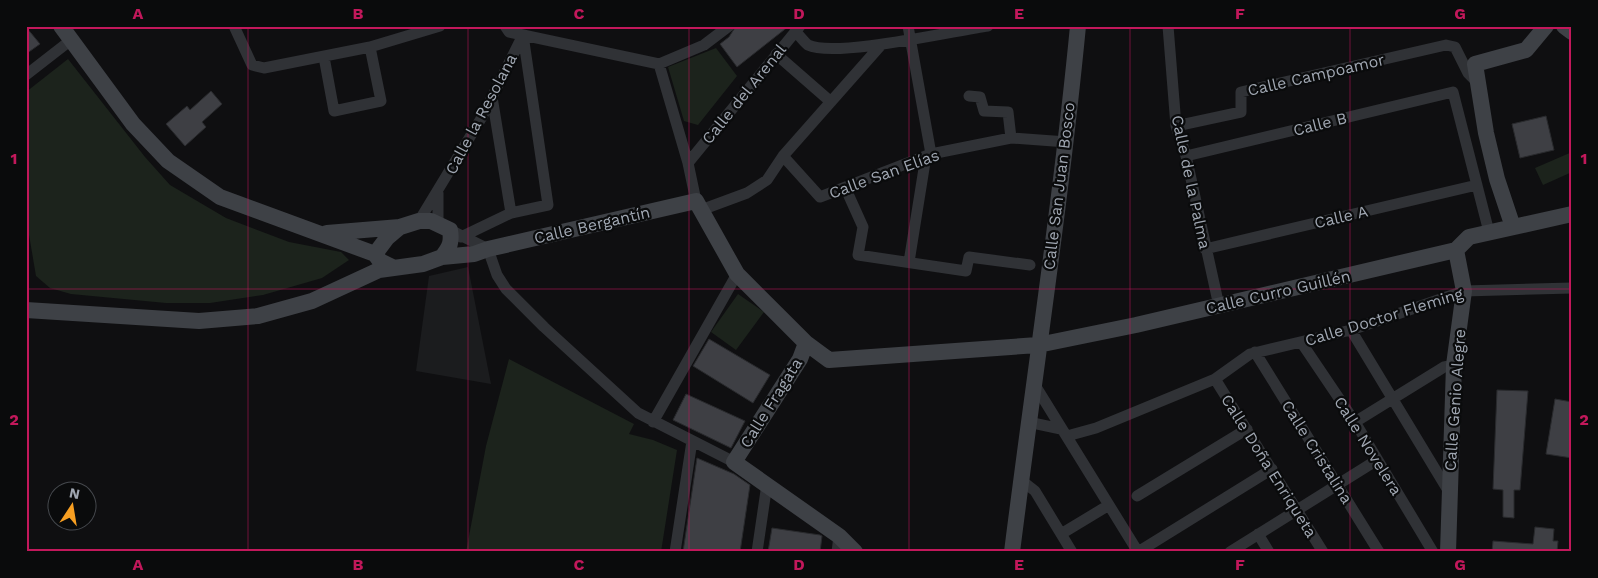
<svg xmlns="http://www.w3.org/2000/svg" width="1598" height="578" font-family="'Work Sans',sans-serif">
	<style>
		.built { fill: #1b1c1e }
		.green { fill: #1c231c }
		.building { fill: #3e3f44; stroke: #292a2d }
		.lines { fill: none; stroke-linecap: round; stroke-linejoin: round }
		.street { stroke: #303236; stroke-width: 11 }
		.secondary { stroke: #3e4146; stroke-width: 16 }
		.grid { fill: none; stroke: #c2185b; stroke-width: 1; stroke-opacity: 0.55 }
		.labels { text-anchor: middle; dominant-baseline: central; stroke-width: 4.5; stroke-linejoin: round; paint-order: stroke }
		.street-label { font-size: 16px; fill: #a0a7b2; stroke: #0a0b0c }
		.neatline { fill: none; stroke: #c2185b; stroke-width: 2 }
		.grid-label { font-size: 16px; text-anchor: middle; font-weight: bold; fill: #c2185b }
	</style>
	<rect width="100%" height="100%" fill="#0f0f11"/>
	<path class="built" d="M468 267 491 384 416 371 429 276Z"/>
	<path class="green" d="M716 48 737 76 698 125 684 121 668 67Z
		M68 59 145 157 170 185 226 218 289 242 341 252 349 260 322 278 263 295 210 303H166L71 294 50 288 36 276 26 217V92Z
		M1572 152V172L1543 185 1535 168Z
		M738 294 764 312 736 350 711 332Z
		M509 359 634 424 629 434 653 440 677 450 661 552H466L486 446Z"/>
	<path class="building" d="M736 26H789L737 67 720 44 729 37Z
		M26 27 40 44 26 54Z
		M211 91 222 104 202 122 206 127 185 146 166 124 187 106 190 110Z
		M1546 116 1554 150 1520 158 1512 124Z
		M709 339 770 375 753 403 693 366Z
		M1497 390 1528 391 1520 490H1514V518L1503 517V490L1493 489Z
		M686 394 745 421 731 448 673 420Z
		M1555 399 1572 402V458L1546 454Z
		M697 458 734 474 750 485 740 552H683Z
		M1535 527 1554 529 1553 541H1558L1557 552H1492L1493 541 1533 544Z
		M772 528 820 535 822 536 820 552H768Z"/>
	<g class="lines">
		<path class="street" d="M234 26 252 65 264 68 370 47 440 26
			M505 26 509 32 523 35 659 64 704 45 729 26
			M908 26 931 154
			M1168 26 1176 126 1186 156 1219 306
			M795 31C799 35 804 42 808 45 835 58 953 31 988 26
			M776 54 831 102
			M324 57 334 111 381 101 370 47
			M659 64 688 163 696 201
			M26 75 71 40
			M969 96 980 97 984 111 1008 112 1011 138
			M492 97 511 213
			M1176 126 1241 112V92L1446 45 1455 47 1468 73 1478 83
			M783 156 820 197 931 154 1011 138 1067 142
			M1186 156 1453 92 1489 232
			M688 163 800 26
			M438 193V224
			M849 196 863 227 858 255 966 271 969 257 1030 265
			M701 210 747 193 767 180 783 156 881 45
			M419 221 482 117 523 35
			M450 230 488 249 497 275 506 289 544 327 638 413 734 462
			M461 237 511 213 548 205 523 35
			M1205 249 1477 185
			M909 262 926 156
			M1351 330 1449 492
			M1301 342 1355 422 1433 552
			M1255 352 1379 552
			M1215 379 1323 552
			M1033 382 1138 552 1272 469
			M653 422 737 274
			M1028 422 1061 429
			M1355 422 1444 367 1454 365
			M1067 436 1096 428 1215 379 1250 354 1351 330 1464 291 1572 288
			M1021 480 1035 491 1072 552
			M1137 496 1247 429
			M1061 534 1109 505
			M1258 534 1269 552
			M675 552 692 441
			M757 552 767 484
			M837 552 839 536
			M1230 552 1377 460"/>
		<path class="secondary" d="M61 26 133 124 168 161 220 197 375 254 380 261 394 268
			M1564 26 1572 32
			M1513 227 1497 179 1486 133 1475 64 1526 50 1546 26
			M327 233 400 227 419 221H431L450 230C452 242 450 247 442 257
			M375 254 387 238 400 227
			M26 310 199 321 258 316 312 301 379 270 423 264 442 257 474 254 488 249 696 201 737 274 806 343 829 360 1038 345 1136 325 1456 250 1469 237 1572 214
			M806 343 800 359 734 462 839 536 855 552
			M1012 552C1034 377 1061 202 1078 26
			M1448 552 1454 365 1464 291 1456 250"/>
	</g>
	<path class="grid" d="M248 26V552M468 26V552M689 26V552M909 26V552M1130 26V552M1350 26V552M26 289H1572"/>
	<g class="labels">
		<g class="street-label">
			<text transform="translate(1316 75) rotate(-13)">Calle Campoamor</text>
			<text transform="translate(744 94) rotate(-51)">Calle del Arenal</text>
			<text transform="translate(481 114) rotate(-62)">Calle la Resolana</text>
			<text transform="translate(1320 124) rotate(-14)">Calle B</text>
			<text transform="translate(884 174) rotate(-20)">Calle San Elías</text>
			<text transform="translate(1191 182) rotate(78)">Calle de la Palma</text>
			<text transform="translate(1059 186) rotate(-83)">Calle San Juan Bosco</text>
			<text transform="translate(1341 217) rotate(-13)">Calle A</text>
			<text transform="translate(592 225) rotate(-13)">Calle Bergantín</text>
			<text transform="translate(1278 292) rotate(-13)">Calle Curro Guillén</text>
			<text transform="translate(1384 317) rotate(-17)">Calle Doctor Fleming</text>
			<text transform="translate(1455 400) rotate(-86)">Calle Genio Alegre</text>
			<text transform="translate(771 403) rotate(-58)">Calle Fragata</text>
			<text transform="translate(1368 446) rotate(58)">Calle Novelera</text>
			<text transform="translate(1317 452) rotate(58)">Calle Cristalina</text>
			<text transform="translate(1269 466) rotate(58)">Calle Doña Enriqueta</text>
		</g>
	</g>
	<rect width="1598" height="578" fill="none" stroke="#0a0b0c" stroke-width="55"/>
	<g transform="translate(72 506) rotate(12)"><circle r="24" fill="#0a0b0c" stroke="#46494e"/>
	<path d="M0-4L9 19L0 12L-9 19Z" fill="#f79f22"/>
	<text y="-8" font-size="14" font-weight="bold" text-anchor="middle" fill="#a0a7b2">N</text>
	</g>
	<rect x="28" y="28" width="1542" height="522" class="neatline"/>
	<g class="grid-label">
		<text x="138" y="19">A</text>
		<text x="358" y="19">B</text>
		<text x="579" y="19">C</text>
		<text x="799" y="19">D</text>
		<text x="1019" y="19">E</text>
		<text x="1240" y="19">F</text>
		<text x="1460" y="19">G</text>
		<text x="14" y="164">1</text>
		<text x="1584" y="164">1</text>
		<text x="14" y="425">2</text>
		<text x="1584" y="425">2</text>
		<text x="138" y="570">A</text>
		<text x="358" y="570">B</text>
		<text x="579" y="570">C</text>
		<text x="799" y="570">D</text>
		<text x="1019" y="570">E</text>
		<text x="1240" y="570">F</text>
		<text x="1460" y="570">G</text>
	</g>
</svg>
